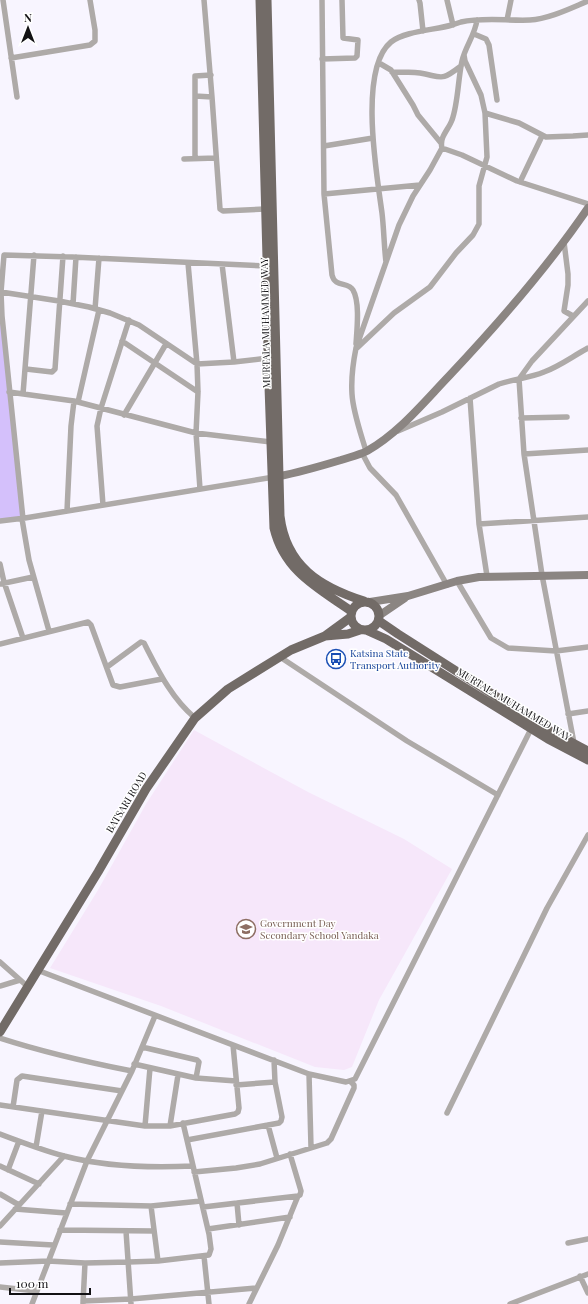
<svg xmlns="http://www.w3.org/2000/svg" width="588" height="1304" font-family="'Playfair Display',serif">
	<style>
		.education { fill: #f6e7fa }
		.green { fill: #d4c0fb }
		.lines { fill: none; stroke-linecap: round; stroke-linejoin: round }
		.street { stroke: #aeaaa8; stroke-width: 5.5 }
		.secondary { stroke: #8b8582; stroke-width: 8 }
		.primary { stroke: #726b67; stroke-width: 9 }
		.labels { text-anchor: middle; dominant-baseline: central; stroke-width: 3; stroke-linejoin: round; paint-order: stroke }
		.street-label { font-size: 10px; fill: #121114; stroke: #fff }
		.transit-label { font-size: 10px; fill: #164399; stroke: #fff; text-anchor: start }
		.education-label { font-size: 10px; fill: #785e54; stroke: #fff; text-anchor: start }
	</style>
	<rect width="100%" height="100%" fill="#f8f5ff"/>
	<path class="education" d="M194 730 308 792 404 839 452 869 379 1000 352 1067 344 1070 315 1067 161 1006 50 968 98 890 146 804Z"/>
	<path class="green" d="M0 294 24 518 0 520Z"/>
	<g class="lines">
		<path class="street" d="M3 0 17 97
			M204 0 212 97 220 209 223 211 265 209
			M322 0 324 194 332 275C335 288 348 281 353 290 360 302 357 329 356 344
			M419 0 420 3 423 31
			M447 0 453 25
			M507 20 511 0
			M474 34 486 39 489 45 497 100
			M11 58 90 45 95 41V30L90 0
			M322 59 355 58 357 56 358 40 343 38 342 0
			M379 63 391 70 413 105 418 115 441 143
			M392 72C401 72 411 72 420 73 443 77 440 82 461 66
			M195 96 212 97
			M485 113 519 123 546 137 573 136 588 135
			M324 146 373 138
			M442 148 462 155 517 181 588 204
			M195 158V76L211 75
			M184 159 216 158
			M520 182 542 136
			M324 194 420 185
			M564 242 568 274V285L564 311 573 316
			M386 262C384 246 384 230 382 213 377 176 358 69 391 42 405 31 435 30 452 25 455 24 458 23 461 22 483 17 508 21 530 20 549 19 571 8 588 1
			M188 263 197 364 198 392 196 433 200 489
			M222 264 234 362
			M1 292 59 301 89 307 110 313 139 325 197 364 234 362 268 358
			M73 304 76 257
			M95 309 99 258
			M122 341 198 392
			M357 348 394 313 430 287 456 253 473 235 479 224V186L487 157 485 113 481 95 465 61 464 55
			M26 369 52 372 55 369 63 256
			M9 392 74 401 196 433 271 442
			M23 394 34 255
			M470 398 479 524 487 576
			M78 402 99 310
			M124 415 166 344
			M521 418 567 417
			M398 431 442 412 499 384C514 379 530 378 544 372 560 366 573 356 588 348
			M366 451C361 434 353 412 352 394 351 379 353 363 356 348L399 225 413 196 430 170 442 148C439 137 449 129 452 120 458 104 458 79 462 61 465 47 475 35 477 20
			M362 453 370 468 396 495 447 585
			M524 454 588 450
			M103 505 97 426 101 408 129 320
			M67 511 71 426 74 401
			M22 519 29 560 49 631
			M23 519 2 316 1 292 4 255 72 257 267 266
			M0 521 25 518 274 477
			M479 524 588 517
			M0 564 4 582 23 638
			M457 581 491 638 508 648 556 651 588 647
			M0 584 33 577
			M0 644 88 622 91 625 113 685 120 687 162 679
			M280 657 407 741 498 795
			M107 667 141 642 144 643C158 670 171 698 195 718
			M568 714 588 711
			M574 743 542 575 524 454 519 379 532 361 588 301
			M0 962 27 986
			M37 970 309 1074 346 1082 355 1079 531 729
			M0 986 20 980
			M0 1038C43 1052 87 1062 132 1071
			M142 1047 197 1060 199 1062 196 1078
			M134 1064 196 1078 236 1081
			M309 1074 311 1147
			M236 1085 275 1082
			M0 1105 145 1126H170L235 1114 238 1112 239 1108 233 1045
			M13 1107 17 1080 22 1076 122 1091
			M447 1113 547 908 588 835
			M268 1125 277 1158
			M145 1126 150 1068
			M170 1126 178 1075
			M0 1134C21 1142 42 1150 64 1156 106 1167 151 1168 193 1166
			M187 1140 279 1123 281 1121 282 1117 275 1082 274 1060
			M36 1147 42 1111
			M0 1166 39 1184
			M8 1170 19 1141
			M194 1172 236 1168 260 1164 327 1143 331 1139 354 1088V1085L350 1081
			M0 1194 19 1205
			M237 1203 239 1225
			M70 1204 151 1206 201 1201
			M151 1206 158 1261
			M203 1207 298 1196
			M15 1209 66 1213
			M0 1226 64 1156
			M208 1229 290 1217
			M60 1230 154 1231
			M126 1231 131 1304
			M0 1242 53 1245
			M568 1243 588 1239
			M204 1256 209 1304
			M0 1263 48 1261 85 1263 129 1262 158 1261 209 1255 211 1249 209 1234 183 1123
			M580 1276 588 1293
			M0 1287 36 1291
			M83 1301 131 1299 256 1288
			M83 1303 85 1263
			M32 1304 87 1161 132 1071 155 1016
			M249 1304 278 1245 298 1196 300 1195 301 1191 290 1154
			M510 1304 588 1274"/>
		<path class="secondary" d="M280 476C301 472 321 466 341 460 350 457 359 455 367 451 399 433 424 402 449 376 499 323 547 268 588 208
			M370 602 408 596 457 581 479 577 588 575
			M380 615 405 598"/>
		<path class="primary" d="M260 0 267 258 268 358 274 528C284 571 318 588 351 611
			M267 0 280 516C286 566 320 587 364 601
			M351 616a14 14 0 1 1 28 0a14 14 0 1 1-28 0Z
			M379 621 398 634 552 732 588 751
			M366 630 386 639 548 739 588 760
			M325 636 348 634 360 630
			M0 1032 98 872 146 789 195 718 228 689 291 650 325 636 351 617"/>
	</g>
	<defs>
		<g id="bus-ring" transform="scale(1)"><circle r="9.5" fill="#fff" stroke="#1a4fb4" stroke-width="1.5"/><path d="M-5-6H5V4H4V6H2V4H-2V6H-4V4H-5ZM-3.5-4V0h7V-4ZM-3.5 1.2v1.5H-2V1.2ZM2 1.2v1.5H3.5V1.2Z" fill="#1a4fb4"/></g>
		<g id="school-ring" transform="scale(1)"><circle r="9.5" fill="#fff" stroke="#8d6e63" stroke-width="1.5"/><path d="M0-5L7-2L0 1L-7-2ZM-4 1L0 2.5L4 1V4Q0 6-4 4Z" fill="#8d6e63"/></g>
	</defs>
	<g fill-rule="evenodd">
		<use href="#bus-ring" x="336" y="659"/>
		<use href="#school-ring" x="246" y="929"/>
	</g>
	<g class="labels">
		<g class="street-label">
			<text transform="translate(265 323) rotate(-91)">MURTALA MUHAMMED WAY</text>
			<text transform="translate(514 704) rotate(31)">MURTALA MUHAMMED WAY</text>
			<text transform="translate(126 802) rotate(-59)">BATSARI ROAD</text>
		</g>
		<g class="transit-label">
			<text x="350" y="653">Katsina State<tspan x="350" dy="12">Transport Authority</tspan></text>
		</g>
		<g class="education-label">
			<text x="260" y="923">Government Day<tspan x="260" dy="12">Secondary School Yandaka</tspan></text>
		</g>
	</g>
	<g transform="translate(28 28)" stroke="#ffffff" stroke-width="3" paint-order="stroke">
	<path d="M0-3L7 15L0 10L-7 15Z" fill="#121114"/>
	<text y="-6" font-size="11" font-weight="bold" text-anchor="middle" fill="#121114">N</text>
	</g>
	<path d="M10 1288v6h80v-6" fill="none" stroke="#121114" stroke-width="2"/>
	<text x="16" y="1288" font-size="12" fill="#121114" stroke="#ffffff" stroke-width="3" paint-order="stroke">100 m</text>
</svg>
